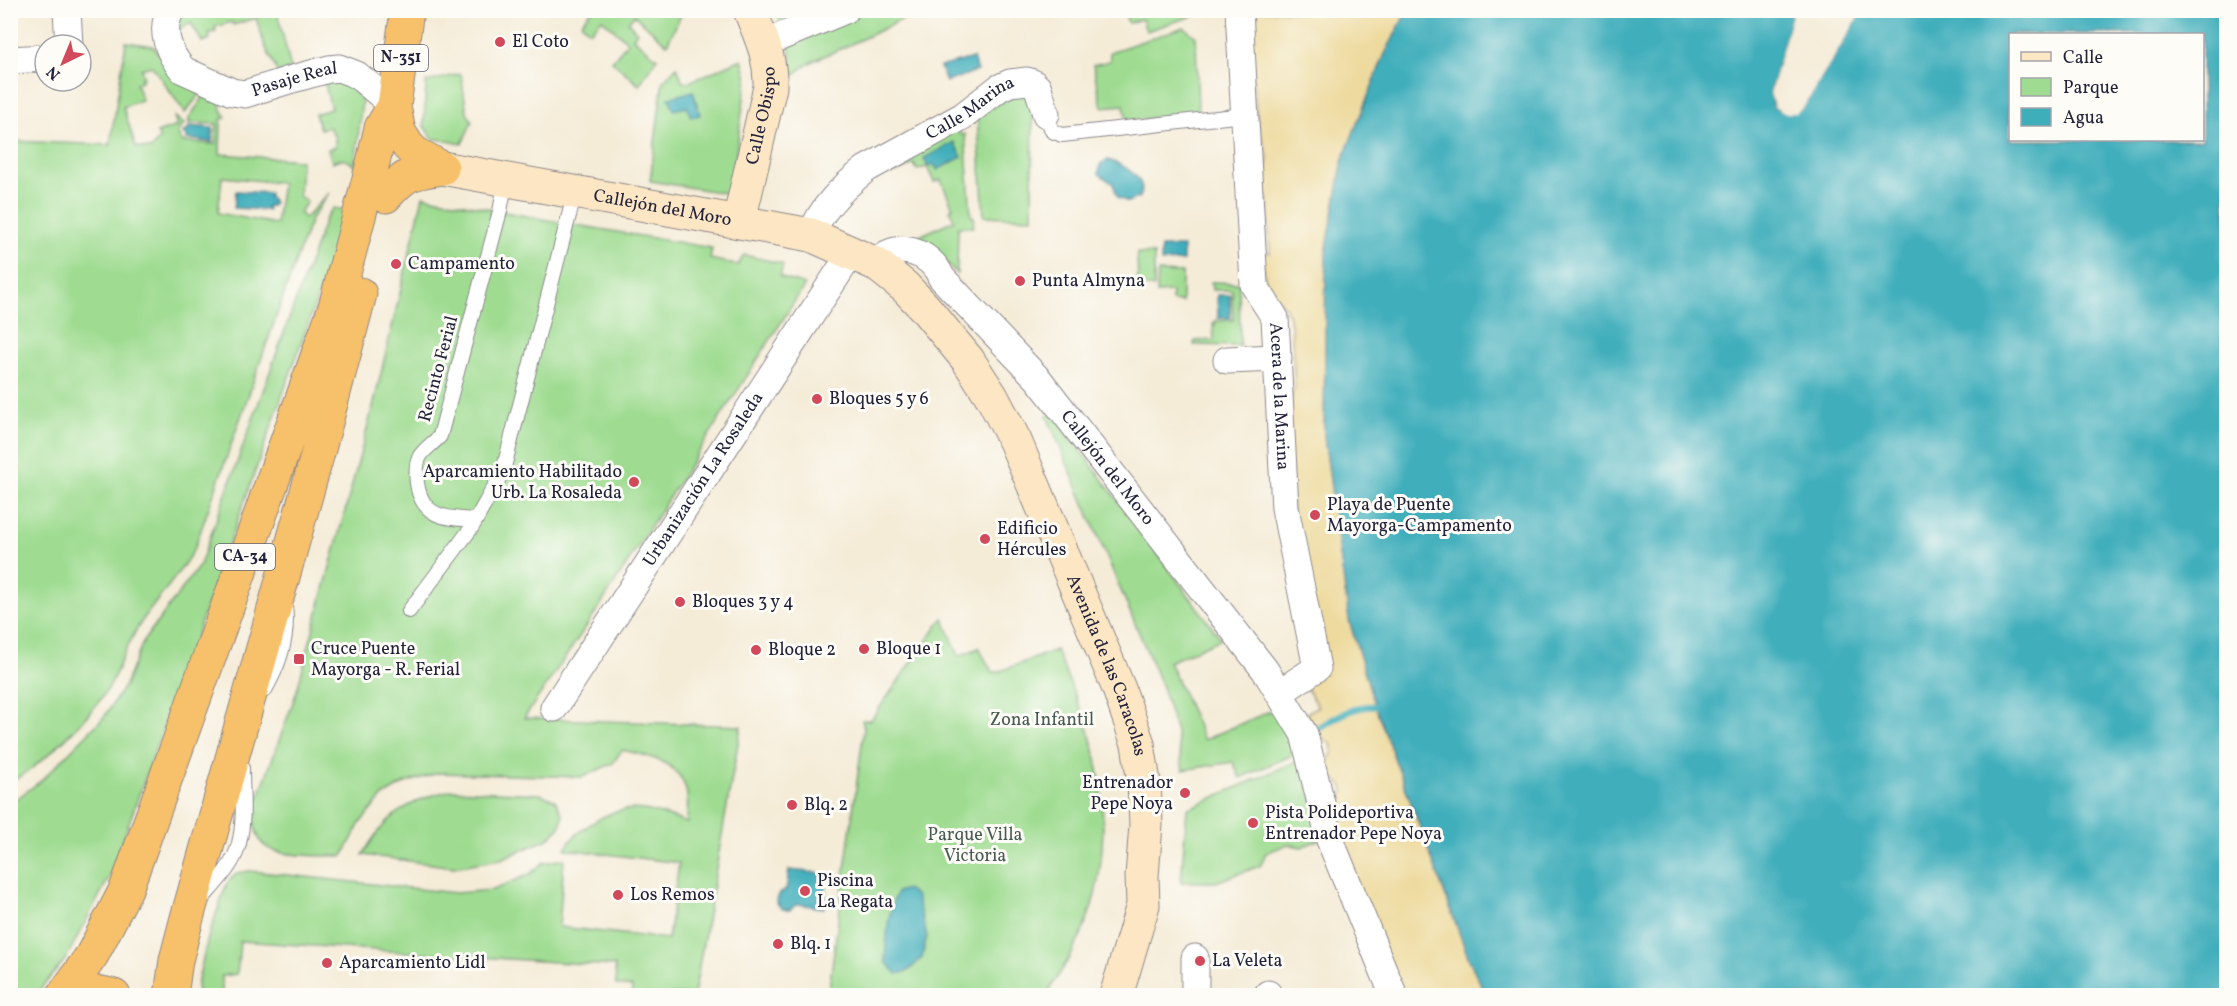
<svg xmlns="http://www.w3.org/2000/svg" width="2237" height="1006" font-family="Vollkorn,serif">
	<style>
		.green { fill: #9fdc91; stroke: #607f66; stroke-width: 1.5; fill-rule: evenodd }
		.sand { fill: #eeda9e; stroke: #887e6c; stroke-width: 1.5 }
		.water { fill: #3faebb; stroke: #30687b; stroke-width: 1.5; fill-rule: evenodd }
		.pier { fill: #f5ecd8 }
		.lines { fill: none; stroke-linecap: round; stroke-linejoin: round }
		.stream { stroke: #3faebb; stroke-width: 7 }
		.lane-casing { stroke: #8c878a; stroke-width: 16 }
		.street-casing { stroke: #8c878a; stroke-width: 29 }
		.secondary-casing { stroke: #8c878a; stroke-width: 35 }
		.highway-casing { stroke: #8c878a; stroke-width: 35 }
		.lane { stroke: #fff; stroke-width: 14 }
		.street { stroke: #fff; stroke-width: 27 }
		.secondary { stroke: #fce6c4; stroke-width: 33 }
		.highway { stroke: #f7c06b; stroke-width: 33 }
		.poi-dot { fill: #d1495b; stroke: #fdfcf7; stroke-width: 2 }
		.labels { text-anchor: middle; dominant-baseline: central; stroke-width: 6; stroke-linejoin: round; paint-order: stroke }
		.shield { fill: #fdfcf7; stroke: #646373; stroke-width: 1.5 }
		.shield-label { font-size: 16px; font-weight: bold; fill: #22223b }
		.poi-label { font-size: 18px; fill: #22223b; stroke: #fdfcf7; text-anchor: start }
		.street-label { font-size: 18px; fill: #22223b; stroke: #fdfcf7 }
		.park-label { font-size: 18px; fill: #485a55; stroke: #fdfcf7 }
	</style>
	<rect width="100%" height="100%" fill="#fdfcf7"/>
	<filter id="ink" filterUnits="userSpaceOnUse"><feTurbulence type="fractalNoise" baseFrequency=".0167" numOctaves="2"/><feDisplacementMap in="SourceGraphic" scale="12" xChannelSelector="R" yChannelSelector="G"/><feConvolveMatrix kernelMatrix="1 2 1 2 8 2 1 2 1" color-interpolation-filters="sRGB"/></filter>
	<filter id="wash" filterUnits="userSpaceOnUse"><feTurbulence type="fractalNoise" baseFrequency=".008" numOctaves="4" result="noise"/><feDisplacementMap in="SourceGraphic" scale="24" xChannelSelector="R" yChannelSelector="G"/><feGaussianBlur stdDeviation="1.35" result="paint"/><feColorMatrix in="noise" values="0 0 0 0 0 0 0 0 0 0 0 0 0 0 0 0 0 1.4 0 .05"/><feComposite in="paint" operator="in"/></filter>
	<g filter="url(#wash)">
		<rect width="100%" height="100%" fill="#f5ecd8"/>
		<path class="green" d="M182 11H220L228 15 240 11H277L291 69 278 73 265 46 256 18 233 25 232 22 215 27 216 32 209 33 210 39 202 42 191 23 169 35Z
			M591 11V10L683 11 667 44 634 15 628 22 637 32 633 38 657 58 639 85 612 61 628 42 602 19 590 32 581 23Z
			M776 11H815L782 25Z
			M857 11H919C895 23 871 35 847 46 826 56 805 61 791 79V55L787 43Z
			M1124 11H1192L1193 16 1146 31 1142 19 1128 23Z
			M1184 27 1196 37 1198 113 1127 121 1124 105 1102 107 1093 65 1110 61V52Z
			M126 42 153 46 164 62 203 90 185 113 152 66 141 69 144 77 141 78 142 81 136 83 142 100 123 107 136 147 151 149 160 138 157 133 177 126 174 116 184 124 177 132 182 142 215 144 217 124 189 123V118L207 92 218 101 226 118 221 119 220 154 301 160 299 196 307 202 299 213 305 218 329 193 311 219 301 246 195 547C181 573 161 594 144 618 128 640 121 664 109 687 94 712 37 771 11 781V141L110 145ZM222 177 282 183 276 224 218 213Z
			M742 59 747 78 730 194 650 181 663 81 677 67 683 82H689Z
			M461 74 467 113 472 121 462 144 432 138 424 126 426 82Z
			M323 76 355 89 362 100 355 166C347 159 342 158 332 162L328 149 335 147V137L329 127 320 129 315 114 331 109Z
			M1020 92 1033 95 1032 218 984 216 977 116Z
			M956 128 961 135 965 134 971 216 974 217 973 227H958L957 274 934 251 913 239 954 220 950 210 953 208 941 180 934 182 927 167 917 170 914 164 895 173 890 165Z
			M423 196 547 220 712 248 710 259 738 265 744 255 783 264 780 277 805 285 598 609 524 718 741 726 694 995H632V987L616 985 615 966 240 941 237 974 222 976V995H198L197 984 208 938 227 883 237 873 250 871 456 893 493 890 530 874 543 863 564 859 559 927 668 939 679 863 565 849C572 836 581 831 592 823 626 800 652 810 687 823 687 813 689 800 686 790 679 761 648 756 622 750L613 763 583 777 438 773 405 783 383 796 360 823 343 856C324 855 273 859 261 842 256 834 254 824 252 815L296 694 374 403Z
			M333 208 344 210 346 218 110 876 65 960 38 992 34 995 11 996V803L42 780 104 717 125 685 144 640 200 565 326 217Z
			M1137 253 1154 254V287H1138Z
			M1158 272 1182 273V302L1172 301V292L1157 293Z
			M1211 282 1239 283 1240 346 1194 345 1195 341 1214 340 1213 324 1215 325V321L1233 320 1232 290H1212Z
			M1053 413 1221 639 1169 662 1204 740 1277 708 1300 752 1240 778 1233 762 1183 770 1176 732 1162 687 1047 416Z
			M943 618 959 656 979 648 992 672H998L1056 650C1067 678 1081 706 1090 735 1108 795 1108 870 1084 928 1074 952 1060 974 1046 995L828 996 864 729 862 720H871Z
			M1302 759 1323 838 1301 847 1288 844 1266 853 1260 866 1216 882H1181L1187 809Z
			M452 790 540 794 555 800 563 815 560 827 548 839 501 859 454 867 363 855C384 816 409 800 452 790Z"/>
		<path class="sand" d="M1245 11H1407L1384 56 1343 159 1326 253 1324 436 1349 620 1375 706 1470 962 1486 995H1402L1334 831 1341 799 1344 792 1343 786 1333 777 1328 761 1333 752 1331 743 1324 740 1307 713 1318 706 1305 686 1286 418 1295 385 1291 323 1286 308 1275 297 1268 295 1261 252 1270 253 1267 194 1258 193V180H1266L1268 156 1258 125Z"/>
		<path class="water" d="M1407 11H1793L1770 93 1774 107C1786 114 1793 115 1804 107L1862 11H2226V995H1486L1470 962 1375 706 1349 620 1324 436 1326 253 1343 159 1384 56ZM2010 34H2202V140H2010Z
			M973 58 977 71 946 82 940 67Z
			M693 91 700 115 691 117 687 107 674 110 669 98Z
			M189 126 213 128 212 142 187 139 183 132 188 131Z
			M954 142 962 157 937 170 934 164 928 167 924 158Z
			M1108 160C1123 164 1149 179 1140 197L1128 202 1118 198 1113 184 1099 174 1100 164Z
			M236 191 269 193V197L274 202 272 206H267L268 210 234 208Z
			M1161 247H1183V261L1161 262Z
			M1217 295H1230V318H1218Z
			M789 870 828 874 824 908 797 904 790 910C783 910 781 909 777 903 777 896 779 893 786 890Z
			M907 889 916 896 927 936 922 958 908 971 897 974 885 961C887 939 887 912 897 892Z"/>
		<path class="pier" d="M1859 10 1862 11 1804 107 1796 113H1784L1774 107 1770 93 1793 11H1796L1773 93 1776 105 1785 110H1795L1802 105Z"/>
		<g class="lines">
			<path class="stream" d="M1320 727C1338 716 1354 706 1375 706"/>
		</g>
	</g>
	<g filter="url(#ink)">
		<g class="lines">
			<g class="lane-casing">
				<path id="lane" d="M1046 114 1052 131 1062 135 1244 115
					M476 520C447 518 422 519 417 483 416 475 416 464 420 456 425 448 434 443 440 436L500 211 506 180
					M409 611 472 527 503 471 575 192
					M265 690C280 664 289 636 285 606
					M202 899C214 885 229 870 236 853 246 827 242 795 242 768"/>
			</g>
			<g class="street-casing">
				<g id="street">
					<path d="M67 10 69 45"/>
					<path id="s1" d="M171 10C159 30 169 54 183 70L232 92 245 94 289 80 329 69 339 68 357 75 394 106"/>
					<path id="s2" d="M1239 10 1254 285 1275 318 1285 508 1317 668 1279 693"/>
					<path d="M763 44 845 10"/>
					<path d="M10 60 45 58"/>
					<path id="s3" d="M811 235C821 208 843 187 866 169L963 116 999 88 1010 83 1027 81 1033 83 1038 88 1046 114"/>
					<path id="s4" d="M876 264C894 239 931 251 941 277L1039 380 1265 670 1304 734 1330 840 1394 996"/>
					<path d="M1227 360 1278 358"/>
					<path id="s5" d="M554 708 852 252"/>
					<path d="M1195 958V996"/>
					<path d="M1268 994 1269 996"/>
				</g>
			</g>
			<g class="secondary-casing">
				<g id="secondary">
					<path id="s6" d="M442 168 811 235 876 264 905 287 924 307 968 360 992 397 1015 441 1119 689 1138 744 1144 782 1146 825 1142 876 1143 905 1116 996"/>
					<path id="s7" d="M739 221 770 87C771 57 761 38 750 10"/>
				</g>
			</g>
			<g class="highway-casing">
				<path id="highway" d="M407 10 394 106 399 132 408 146 415 153 442 168
					M386 196C407 172 412 173 442 168
					M63 996 92 955 126 889 335 307 371 171 381 128 394 106
					M72 996C86 992 100 991 114 996
					M171 996 176 960 187 918 319 449 360 294"/>
			</g>
			<use href="#lane" class="lane"/>
			<use href="#street" class="street"/>
			<use href="#secondary" class="secondary"/>
			<use href="#highway" class="highway"/>
		</g>
	</g>
	<g class="poi-dot">
		<circle cx="500" cy="42" r="6"/>
		<circle cx="396" cy="264" r="6"/>
		<circle cx="1020" cy="281" r="6"/>
		<circle cx="817" cy="399" r="6"/>
		<circle cx="634" cy="482" r="6"/>
		<circle cx="1315" cy="515" r="6"/>
		<circle cx="985" cy="539" r="6"/>
		<circle cx="680" cy="602" r="6"/>
		<circle cx="864" cy="649" r="6"/>
		<circle cx="756" cy="650" r="6"/>
		<rect x="293" y="653" width="12" height="12" rx="3"/>
		<circle cx="1185" cy="793" r="6"/>
		<circle cx="792" cy="805" r="6"/>
		<circle cx="1253" cy="823" r="6"/>
		<circle cx="805" cy="891" r="6"/>
		<circle cx="618" cy="895" r="6"/>
		<circle cx="778" cy="944" r="6"/>
		<circle cx="1200" cy="961" r="6"/>
		<circle cx="327" cy="963" r="6"/>
	</g>
	<g class="labels">
		<g class="shield">
			<rect x="374" y="45" width="54" height="26" rx="4.5"/>
			<rect x="215" y="544" width="60" height="26" rx="4.5"/>
		</g>
		<g class="shield-label">
			<text x="401" y="58">N-351</text>
			<text x="245" y="557">CA-34</text>
		</g>
		<g class="poi-label">
			<text x="512" y="42">El Coto</text>
			<text x="408" y="264">Campamento</text>
			<text x="1032" y="281">Punta Almyna</text>
			<text x="829" y="399">Bloques 5 y 6</text>
			<text x="622" y="472" text-anchor="end">Aparcamiento Habilitado<tspan x="622" dy="21">Urb. La Rosaleda</tspan></text>
			<text x="1327" y="505">Playa de Puente<tspan x="1327" dy="21">Mayorga-Campamento</tspan></text>
			<text x="997" y="529">Edificio<tspan x="997" dy="21">Hércules</tspan></text>
			<text x="692" y="602">Bloques 3 y 4</text>
			<text x="311" y="649">Cruce Puente<tspan x="311" dy="21">Mayorga - R. Ferial</tspan></text>
			<text x="876" y="649">Bloque 1</text>
			<text x="768" y="650">Bloque 2</text>
			<text x="1173" y="783" text-anchor="end">Entrenador<tspan x="1173" dy="21">Pepe Noya</tspan></text>
			<text x="804" y="805">Blq. 2</text>
			<text x="1265" y="813">Pista Polideportiva<tspan x="1265" dy="21">Entrenador Pepe Noya</tspan></text>
			<text x="817" y="881">Piscina<tspan x="817" dy="21">La Regata</tspan></text>
			<text x="630" y="895">Los Remos</text>
			<text x="790" y="944">Blq. 1</text>
			<text x="1212" y="961">La Veleta</text>
			<text x="339" y="963">Aparcamiento Lidl</text>
		</g>
		<g class="street-label">
			<text stroke="none"><textPath href="#s1" startOffset="184">Pasaje Real</textPath></text>
			<text stroke="none"><textPath href="#s3" startOffset="208">Calle Marina</textPath></text>
			<text stroke="none"><textPath href="#s7" startOffset="108">Calle Obispo</textPath></text>
			<text stroke="none"><textPath href="#s6" startOffset="224">Callejón del Moro</textPath></text>
			<text transform="translate(439 369) rotate(-75)">Recinto Ferial</text>
			<text stroke="none"><textPath href="#s2" startOffset="393">Acera de la Marina</textPath></text>
			<text stroke="none"><textPath href="#s4" startOffset="334">Callejón del Moro</textPath></text>
			<text stroke="none"><textPath href="#s5" startOffset="273">Urbanización La Rosaleda</textPath></text>
			<text stroke="none"><textPath href="#s6" startOffset="916">Avenida de las Caracolas</textPath></text>
		</g>
		<g class="park-label">
			<text x="1042" y="720">Zona Infantil</text>
			<text x="975" y="835">Parque Villa<tspan x="975" dy="21">Victoria</tspan></text>
		</g>
	</g>
	<rect width="2237" height="1006" fill="none" stroke="#fdfcf7" stroke-width="36"/>
	<rect x="2009" y="33" width="195" height="108" fill="#fdfcf7" stroke="#a5a5ac" stroke-width="1.5"/>
	<rect x="2021" y="52" width="30" height="9" fill="#fce6c4" stroke="#a5a5ac" stroke-width="1.5"/>
	<text x="2063" y="63" font-size="18" fill="#22223b">Calle</text>
	<rect x="2021" y="78" width="30" height="18" fill="#9fdc91" stroke="#a5a5ac" stroke-width="1.5"/>
	<text x="2063" y="93" font-size="18" fill="#22223b">Parque</text>
	<rect x="2021" y="108" width="30" height="18" fill="#3faebb" stroke="#a5a5ac" stroke-width="1.5"/>
	<text x="2063" y="123" font-size="18" fill="#22223b">Agua</text>
	<g transform="translate(63 63) rotate(223)"><circle r="28" fill="#fdfcf7" stroke="#a5a5ac" stroke-width="1.5"/>
	<path d="M0-4.5L10 22L0 15L-10 22Z" fill="#d1495b"/>
	<text y="-9" font-size="16" font-weight="bold" text-anchor="middle" fill="#22223b">N</text>
	</g>
</svg>
